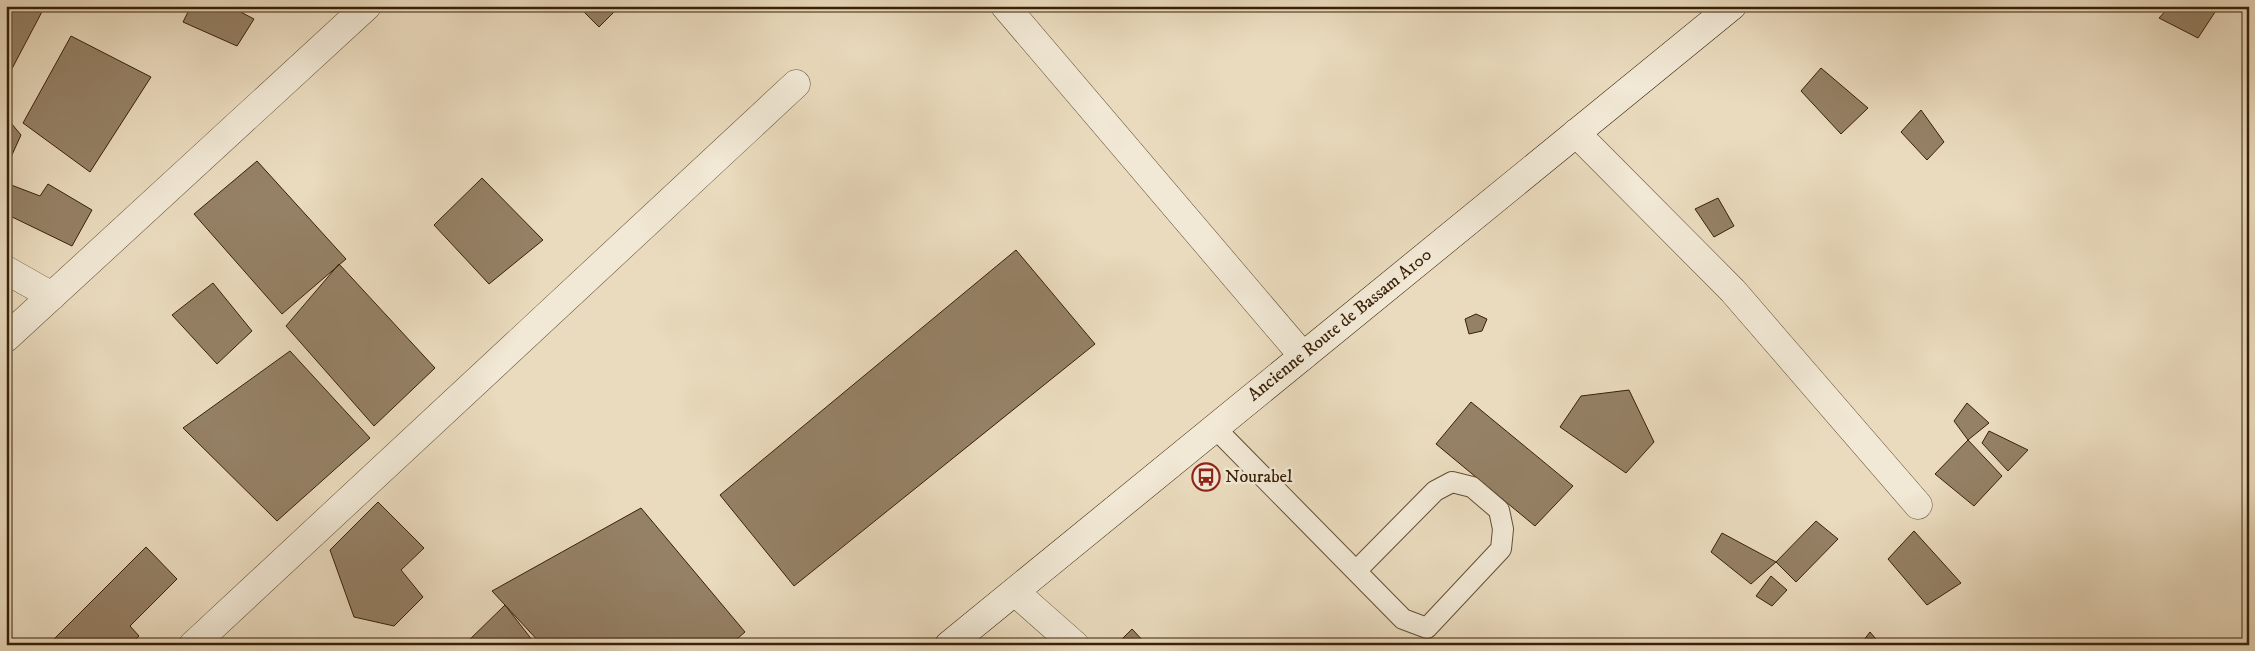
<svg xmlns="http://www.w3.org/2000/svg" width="2255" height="651" font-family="'IM FELL DW Pica',serif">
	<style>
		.building { fill: #958166; stroke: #382007 }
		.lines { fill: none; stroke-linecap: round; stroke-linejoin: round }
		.service-casing { stroke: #644f35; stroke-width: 22 }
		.minor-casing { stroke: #644f35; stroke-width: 29 }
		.secondary-casing { stroke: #382007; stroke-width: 29 }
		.service { stroke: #f1e8d5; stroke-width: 20 }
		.minor { stroke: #f1e8d5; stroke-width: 28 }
		.secondary { stroke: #f1e8d5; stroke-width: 28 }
		.labels { text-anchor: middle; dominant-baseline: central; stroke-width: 5; stroke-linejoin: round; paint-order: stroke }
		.street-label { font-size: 18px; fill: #382007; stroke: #f1e8d5 }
		.poi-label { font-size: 18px; fill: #382007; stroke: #f1e8d5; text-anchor: start }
	</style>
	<rect width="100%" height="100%" fill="#eadbbe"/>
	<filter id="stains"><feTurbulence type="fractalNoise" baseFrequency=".004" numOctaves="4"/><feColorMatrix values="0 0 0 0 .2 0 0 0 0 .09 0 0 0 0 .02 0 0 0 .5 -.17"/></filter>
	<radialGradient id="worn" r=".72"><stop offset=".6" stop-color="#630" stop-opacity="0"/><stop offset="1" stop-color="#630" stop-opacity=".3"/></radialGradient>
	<path class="building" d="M6 6H45L6 80Z
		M191 6H229L254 19 237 46 183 22Z
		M578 6H620L599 27Z
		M2170 6H2219L2198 38 2159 18Z
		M71 36 151 77 90 172 23 123Z
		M1821 68 1868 108 1841 134 1801 91Z
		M1921 110 1944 142 1927 160 1901 132Z
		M6 117 21 135 6 168Z
		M257 161 346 259 282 314 194 214Z
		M482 178 543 240 489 284 434 225Z
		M6 183 40 196 48 184 92 210 72 246 6 214Z
		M1718 198 1734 226 1714 237 1695 209Z
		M1016 250 1095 344 794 586 720 495Z
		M339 264 435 368 374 426 286 326Z
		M213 283 252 331 217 364 172 315Z
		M1476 314 1487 319 1482 331 1469 334 1465 319Z
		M290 351 370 438 277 521 183 428Z
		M1629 390 1654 442 1626 473 1560 427 1581 396Z
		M1471 402 1573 486 1535 526 1436 444Z
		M1967 403 1989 423 1968 440 1954 421Z
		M1989 431 2028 450 2008 471 1982 443Z
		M1968 440 2002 476 1974 506 1935 474Z
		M378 502 424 548 401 570 423 597 394 626 354 617 330 550Z
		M641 508 745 632 730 645H542L492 591Z
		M1816 521 1838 539 1796 582 1776 562Z
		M1914 531 1961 583 1927 605 1888 559Z
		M1722 533 1776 562 1751 584 1711 552Z
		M146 547 177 579 130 626 139 636 130 645H48Z
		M1771 576 1787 590 1772 606 1756 596Z
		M505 605 536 645H464Z
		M1132 629 1147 645H1116Z
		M1870 632 1881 645H1860Z"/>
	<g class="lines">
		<g class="service-casing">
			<path id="service" d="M1215 428 1403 619 1427 628 1501 549 1503 529 1499 510 1472 487 1452 482 1435 491 1356 571"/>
		</g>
		<g class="minor-casing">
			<path id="minor" d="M1005 6 1303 356
				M1576 133 1733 291 1918 505
				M6 270 52 296
				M6 338 367 6
				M1015 592 1075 645
				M193 645 796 84"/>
		</g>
		<g class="secondary-casing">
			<path id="secondary" d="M949 645 1732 6"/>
		</g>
		<use href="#service" class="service"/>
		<use href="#minor" class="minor"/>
		<use href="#secondary" class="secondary"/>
	</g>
	<defs>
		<g id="bus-ring" transform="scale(1.4375)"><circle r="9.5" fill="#f1e8d5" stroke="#8f2418" stroke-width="1.5"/><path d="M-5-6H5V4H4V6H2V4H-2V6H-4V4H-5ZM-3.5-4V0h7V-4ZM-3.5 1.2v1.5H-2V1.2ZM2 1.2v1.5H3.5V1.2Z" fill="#8f2418"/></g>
	</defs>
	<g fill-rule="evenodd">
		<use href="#bus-ring" x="1206" y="477"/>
	</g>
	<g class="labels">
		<g class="street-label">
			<text transform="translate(1340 325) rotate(-39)">Ancienne Route de Bassam A100</text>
		</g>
		<g class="poi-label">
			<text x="1225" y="477">Nourabel</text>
		</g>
	</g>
	<rect width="2255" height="651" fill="none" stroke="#eadbbe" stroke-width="25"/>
	<rect x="8" y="8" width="2240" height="636" fill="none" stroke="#382007" stroke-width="2.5"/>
	<rect x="12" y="12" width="2230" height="626" fill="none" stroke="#382007"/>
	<rect width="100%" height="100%" filter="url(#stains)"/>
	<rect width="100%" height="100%" fill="url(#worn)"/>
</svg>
